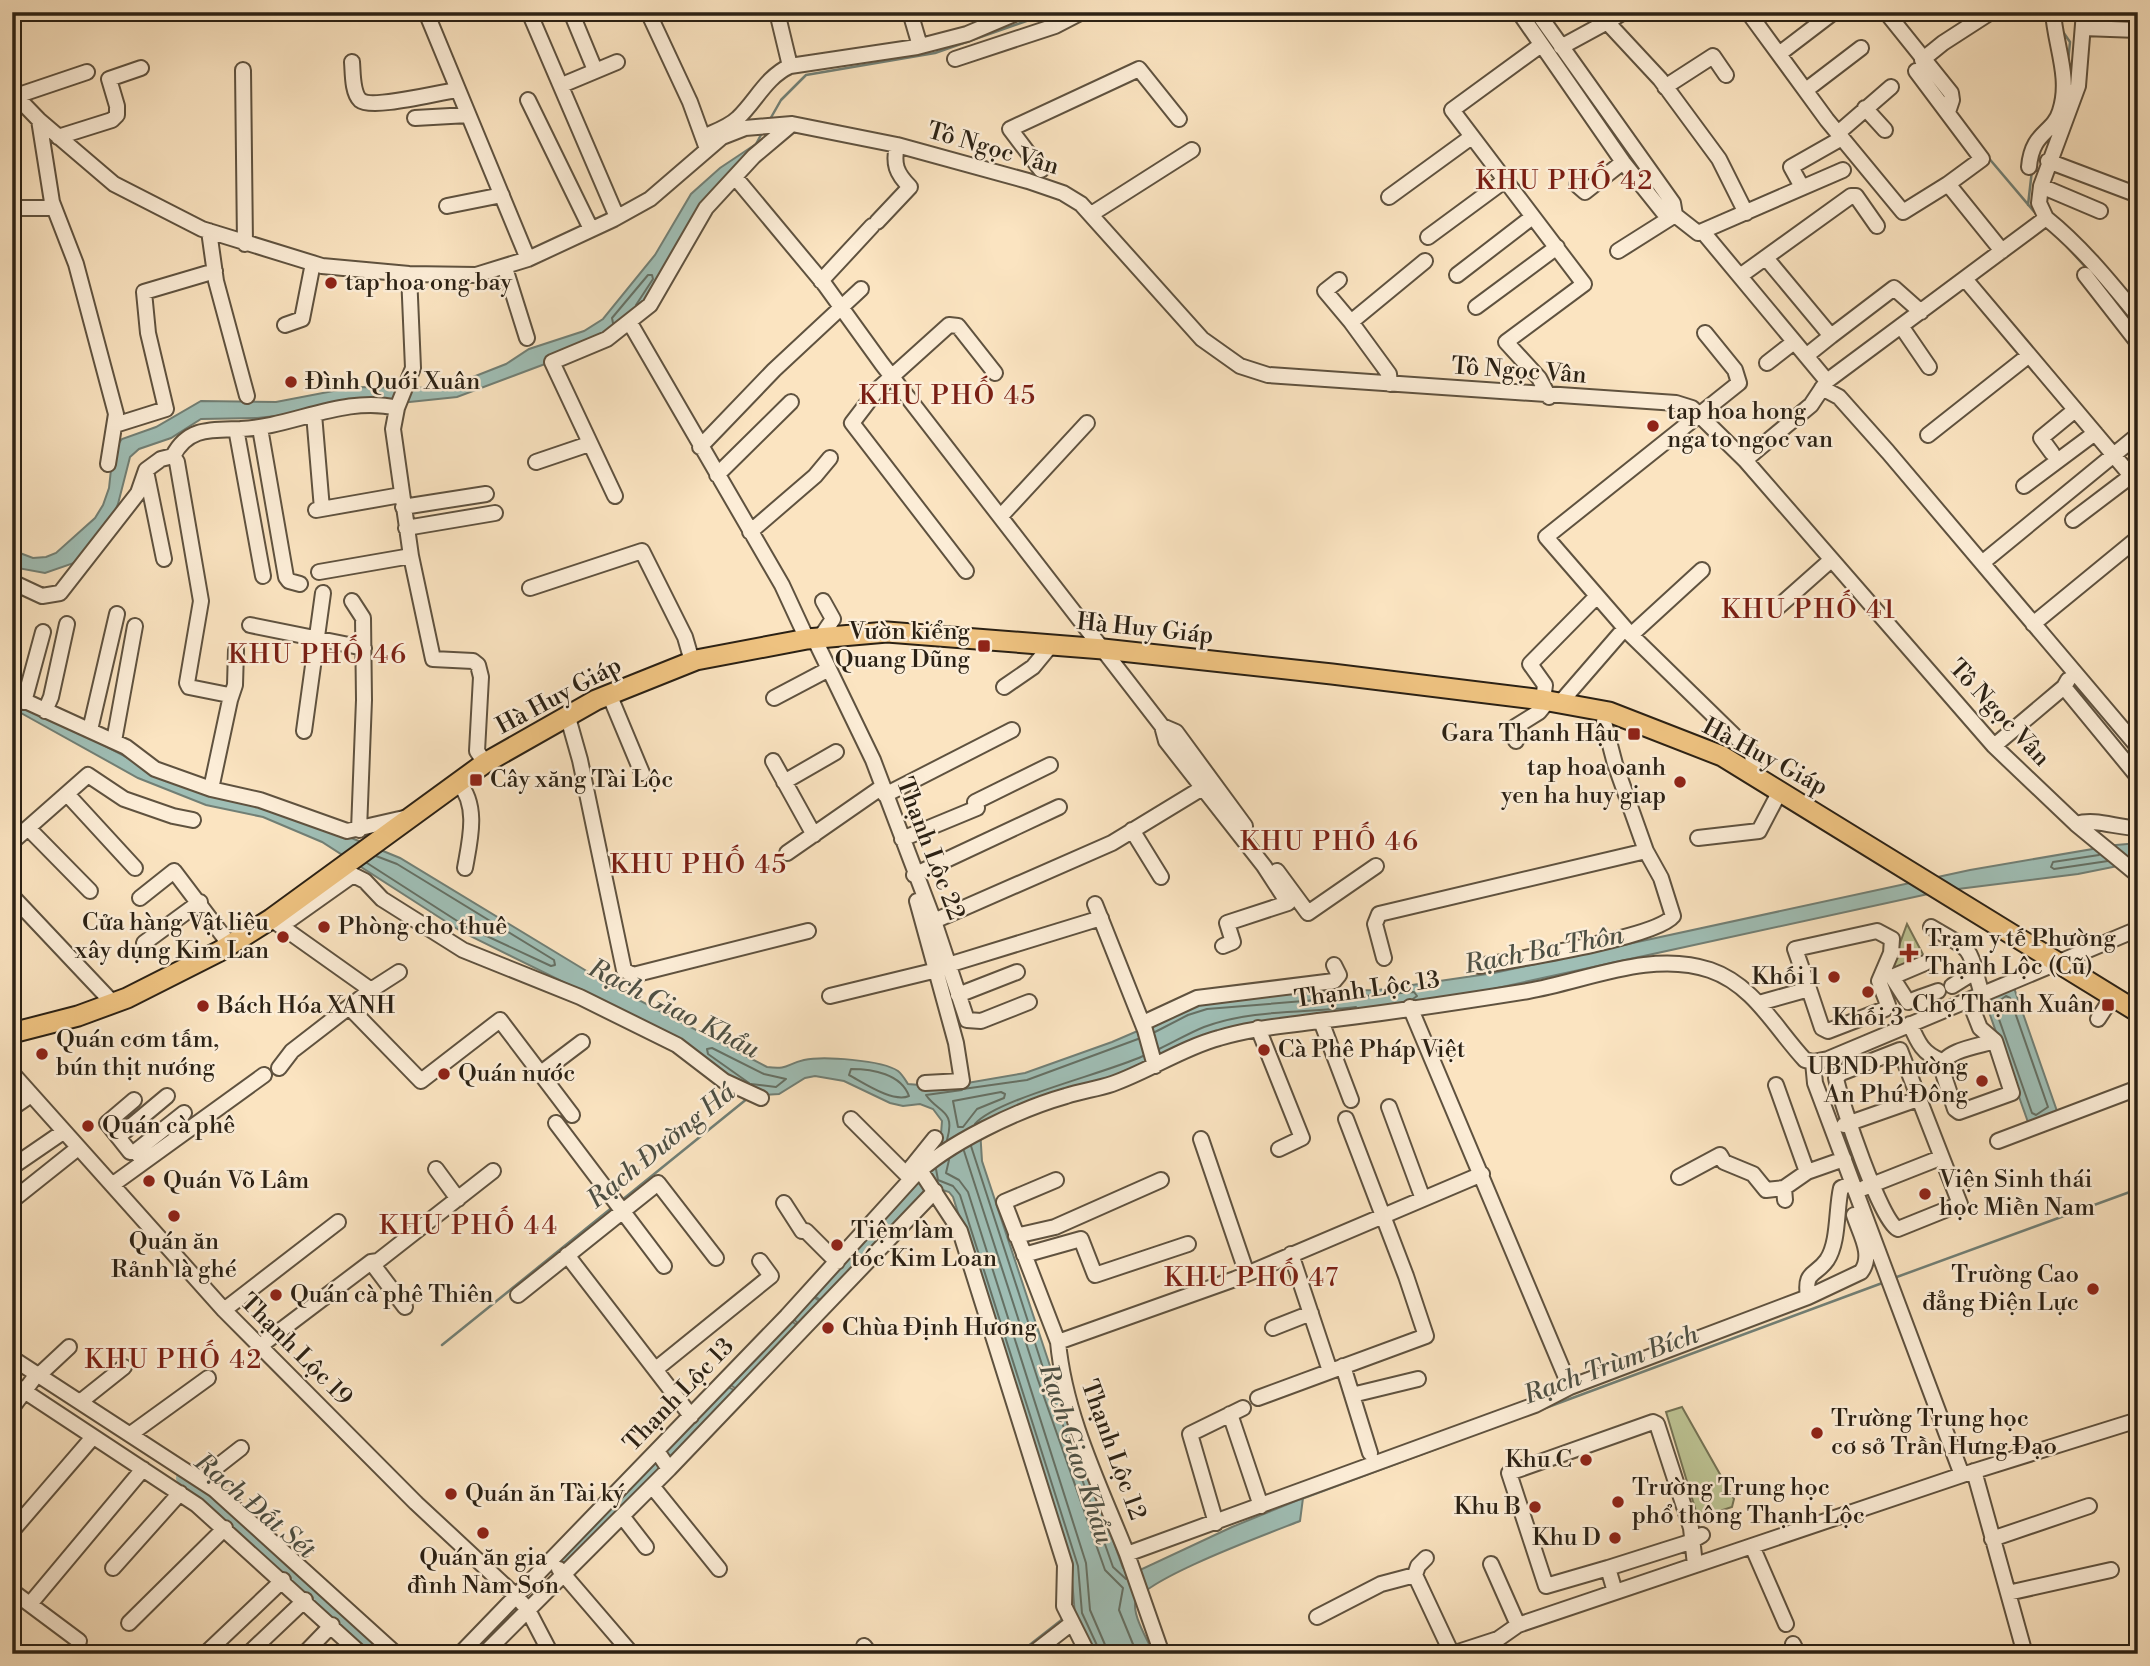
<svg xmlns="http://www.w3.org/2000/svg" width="2150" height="1666" font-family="'Libre Bodoni',serif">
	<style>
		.green { fill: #bdc494; stroke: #747254; stroke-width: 2 }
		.water { fill: #9fbeb5; stroke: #717f75; stroke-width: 2 }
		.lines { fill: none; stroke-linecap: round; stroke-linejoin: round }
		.shore { stroke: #657064; stroke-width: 2 }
		.stream { stroke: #717f75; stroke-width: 2.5 }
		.river { stroke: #9fbeb5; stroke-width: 18 }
		.minor-casing { stroke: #5f523f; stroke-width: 18 }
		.major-casing { stroke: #2b2114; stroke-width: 23 }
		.minor { stroke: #fcedd7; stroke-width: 14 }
		.major { stroke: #eec280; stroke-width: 19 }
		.poi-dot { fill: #8f2418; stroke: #fcedd7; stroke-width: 2.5 }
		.labels { text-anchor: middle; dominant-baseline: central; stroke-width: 5; stroke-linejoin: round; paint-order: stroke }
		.street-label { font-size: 24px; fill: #2b2114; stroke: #fcedd7 }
		.poi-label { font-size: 24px; fill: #2b2114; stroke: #fcedd7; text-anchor: start }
		.neighbourhood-label { font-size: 26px; letter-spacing: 2px; fill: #7a1f14; stroke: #fcedd7 }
		.water-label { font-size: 26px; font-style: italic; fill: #4e5044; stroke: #fcedd7 }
	</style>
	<rect width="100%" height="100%" fill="#fbe4c1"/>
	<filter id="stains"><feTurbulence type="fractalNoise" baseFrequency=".00286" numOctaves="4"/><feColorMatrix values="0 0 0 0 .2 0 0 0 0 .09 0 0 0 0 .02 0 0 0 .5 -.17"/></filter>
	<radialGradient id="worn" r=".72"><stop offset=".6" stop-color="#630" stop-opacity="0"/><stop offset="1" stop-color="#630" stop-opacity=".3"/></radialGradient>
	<path class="green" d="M1907 924 1926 960 1888 976Z
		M1682 1407 1734 1499 1732 1507 1698 1518 1666 1412Z"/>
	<path class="water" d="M780 128 722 183 640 311 561 358 457 397 257 418 201 419 171 438 139 449 130 457 118 504 108 527 74 563 45 573 12 567V550L33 558 46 557 56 553 95 518 103 505 109 488 113 451 122 439 156 427 201 401 276 402 354 387 445 388 506 364 529 349 584 331 603 319 655 255 691 194 720 168Z
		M12 697 168 779 315 823 400 858 608 984 767 1067C789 1070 786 1064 804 1060 823 1056 882 1060 898 1071 902 1074 906 1081 908 1084L944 1087 1025 1073 1112 1042 1205 1002 1318 991 1378 990 1494 973 1970 870 2116 845 2138 843V862L2078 874 1942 891 1410 1007 1235 1026 1207 1034 1122 1074 980 1129 982 1161 1053 1375 1123 1568 1138 1571 1232 1527 1303 1498 1300 1521C1275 1531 1137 1581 1135 1604 1134 1618 1148 1641 1154 1654H1095L1075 1615 1071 1568 953 1197 949 1192 934 1187 928 1172 941 1134 942 1121 933 1109 920 1104 903 1106 890 1103 844 1081 815 1076 805 1078 779 1094 763 1095 746 1090 679 1039 462 932 322 842 263 817 206 805 138 778 12 708Z
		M2013 985 2058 1114 2029 1125 1984 998Z
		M920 1177 930 1191 822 1301 813 1295Z
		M812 1296 821 1302 800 1325 792 1318Z
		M790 1320 798 1326 738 1390 729 1384Z
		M727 1386 737 1392 669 1464 663 1454Z
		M658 1459 664 1470 624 1508 616 1501Z
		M615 1503 622 1509 564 1567 558 1561Z"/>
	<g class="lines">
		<path class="shore" d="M613 323 612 318 648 275H652L653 279 636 305
			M2099 855 2053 862 2051 867 2054 869 2108 861
			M367 863 465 926 551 966 555 965 554 960 397 864 376 856
			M2006 996 2010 998 2048 1107 2036 1115 2032 1113 1994 1005Z
			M1155 1032 1188 1015 1207 1009 1414 992 1417 996 1413 999
			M1159 1049C1174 1042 1189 1033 1204 1027 1252 1009 1306 1013 1356 1007
			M851 1069C873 1069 901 1074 909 1096 893 1103 864 1083 849 1075Z
			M749 1083 708 1054 707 1049 712 1048 764 1074 786 1079 776 1087 751 1084
			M963 1089 1027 1080 1138 1039
			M1001 1092 1005 1094 1004 1098 977 1109 963 1127H958L953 1101Z
			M975 1124C996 1099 1107 1073 1143 1056
			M947 1140C956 1109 938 1113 926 1095L962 1090
			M971 1146 1046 1377 1113 1567 1126 1579
			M964 1151 1038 1380 1105 1570 1123 1588 1119 1610 1137 1654
			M949 1160 946 1173 959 1180 968 1192 1086 1563 1090 1610 1109 1654
			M936 1169 938 1180 953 1186 960 1195 1078 1566 1082 1613 1101 1654"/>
		<path class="stream" d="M2061 29 2070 42 2068 62
			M769 121 781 100 806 75 935 53 1052 12
			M755 146 762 133
			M1987 156 2037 215
			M2028 205 2032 170
			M2061 240 2089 271
			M2122 312 2138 331
			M622 1200 748 1098
			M1894 1278 2138 1189
			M442 1345 614 1206
			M1540 1410 1885 1282
			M1301 1499 1449 1444
			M1018 1654 1064 1618"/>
		<path class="river" d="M185 1478 209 1495 382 1654"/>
		<g class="minor-casing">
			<path id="minor" d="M426 12 528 259
				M529 12 617 217
				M571 12 595 70
				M648 12 690 102 706 146
				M910 12 920 46
				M1519 12 1623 162 1663 212 1675 215 1698 233 1843 170
				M1537 12 1673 203 1675 215
				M1624 12 1607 22 1660 79 1719 159 1746 213
				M1748 12 1827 120 1903 212 1948 184
				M1886 12 1951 93 1952 100 1948 112
				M2083 28 2138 30
				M12 33V40
				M1541 45 1452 110 1584 284 1506 342 1539 378 1549 397
				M1561 47 1607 22
				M1779 54 1834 12
				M955 59 1055 26 1082 12
				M1922 60 1943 43 1991 12
				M352 62C353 73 352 92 360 100 372 110 439 92 458 90
				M790 66 917 47 967 34 1019 12
				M243 70 245 244
				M1916 71 1982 159 1948 184 2002 251
				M562 85 617 62
				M1665 87 1713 56 1726 75
				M1806 90 1861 48
				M12 92 39 120 114 184 202 229 322 266 409 274 476 275 528 259 614 219 650 199 722 137 745 128 792 124 897 145 1028 181 1063 193 1081 204 1202 339 1240 366 1268 375 1676 403 1692 408 1745 460 1994 746 2076 824 2138 875
				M16 96 87 72
				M528 100 591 229
				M1865 108 1885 130
				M415 118 468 115
				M39 120 52 202 76 264 116 414 108 464
				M1838 133 1891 87
				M58 137 112 120 117 115V106L109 79 141 68
				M703 137C714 132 729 127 738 118 756 101 766 77 790 66L777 12
				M2048 161 2138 195
				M2029 167C2032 131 2053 134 2060 111 2071 78 2055 45 2053 12
				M1041 170 1010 129 1139 69 1179 119
				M735 177 825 285 882 364 1162 726 1166 741 1264 866 1288 903 1227 923 1233 942 1223 946
				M1577 185 1585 192 1623 162
				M2041 186 2100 211
				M1802 187 1791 167 1842 138
				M1389 197 1470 138
				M447 206 502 195
				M12 208H48L52 202
				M1093 213 1192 150
				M2046 218C2081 246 2110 282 2138 316
				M877 222 910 187C896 173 893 164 897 145
				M209 231 216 281 247 396
				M1703 232 1827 381
				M1428 237 1504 181
				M1618 251 1675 215
				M1766 258 1831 336 1806 356
				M505 268 527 338
				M409 274 413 368 397 408 393 429 411 556 433 659 473 661 478 665 481 677 477 751 485 763
				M1457 275 1531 218
				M2085 275 2138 343
				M1740 276 1851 196H1856L1877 226
				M1965 279 2138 484
				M1339 280 1325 291 1351 322
				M821 281 872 226
				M1476 307 1557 247
				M630 323 782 585 807 639
				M285 325 302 319 313 263
				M1901 326 1929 367
				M1705 333 1735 370 1739 383 1546 537 1631 635 1752 753 1754 775
				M1831 336 1894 288 1921 312
				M1767 363 1794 342
				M1390 384 1389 374 1351 322 1425 261
				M1822 388 1839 397 1888 452 2138 747
				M314 414 322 509
				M115 425 166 409 148 333 144 292 215 271
				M260 428 286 577 289 581 300 584
				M1928 435 2028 356
				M700 447 774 370 861 289
				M2052 453 2041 438 2075 410
				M173 456C188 427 211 430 241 429
				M1745 460 1811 405 1827 381 2046 218 2039 203 2041 186 2078 86 2084 12
				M536 462 589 444
				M146 471 164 559
				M717 475 791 402
				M2024 486 2095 433
				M615 496 552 362 607 339 650 305 706 208 754 156 792 124
				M403 507 486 494
				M316 510 401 495
				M1001 516 1087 423
				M2073 520 2131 476
				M406 528 495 513
				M750 532 815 476 830 458
				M1982 563 2138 435
				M966 571 852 423 878 389 949 325 958 326 995 373
				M319 572 411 556
				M263 576 237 434 241 429C292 427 345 395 397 408
				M12 582 42 596 60 593 138 493 146 470 161 459 173 456 177 462 201 601 187 683 189 687 229 695 230 700 211 789
				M530 588 642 551 685 637 692 661
				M352 601 363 618 364 700 359 830
				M1777 608 1831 560
				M2033 624 2138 538
				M250 625 364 648
				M1631 635 1702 570
				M814 638 873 760 934 921 967 1020 981 1021 1029 1002
				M820 638 833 619 823 601
				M1004 687 1033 667 1052 644
				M2064 687 2138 777
				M609 694 642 773
				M12 695 126 747 155 769 211 789 260 800 347 831 404 818
				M774 698 829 669
				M230 700 235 685 236 650
				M1543 700 1545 685 1530 664 1596 597
				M24 702 43 632
				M1560 703 1625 628
				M45 711 51 697 67 624
				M567 714 580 760 624 970 633 975 808 931
				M1162 726 1176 732 1245 826
				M90 730 117 614
				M304 731 323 593
				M114 741 135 626
				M1516 741 1515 727 1539 712 1548 701
				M1994 746 2064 687 2068 680
				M773 761 814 835
				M458 782C479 805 470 840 465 868
				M784 782 836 752
				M67 794 135 868
				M885 795 1012 730
				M2076 824C2096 818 2117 828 2138 828
				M28 828 90 891
				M1132 830 1161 877
				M1698 838 1759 831 1780 791
				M902 839 977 808 975 802 1050 765
				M12 842 88 775 124 799 173 816 193 820
				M787 853 882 787
				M1277 871 1308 913 1376 866
				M914 875 1059 807
				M12 896 113 1003
				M140 898 174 871 230 945
				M917 901 956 1043 962 1081 925 1083
				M1095 904 1145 1030 1155 1066
				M271 919H291L353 875 365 881 382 899 463 950 580 997 677 1045 724 1081 761 1098
				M271 919 371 990 292 1051 279 1068
				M934 921 1112 843 1204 787
				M1931 927C1977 954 1967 944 1982 995
				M144 943 200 902
				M1384 958 1375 924 1379 914 1646 851
				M948 965 1101 918
				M1479 966C1513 960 1656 938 1673 916L1661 878 1646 851 1615 764 1604 722 1609 712
				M1952 986 1976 971
				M371 990 399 972
				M958 995 1017 972
				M830 996 937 970
				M1921 997 1908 1002 1892 977 1925 963
				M1969 1000 1980 1028 1995 1041 2012 1093 1959 1112 1955 1109 1941 1067C1945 1050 1979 1046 1995 1041
				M1759 1003 1809 989 1822 1028 1828 1031 1885 1009 1888 1005 1879 981 1891 953 1892 939 1877 931 1795 949 1809 989
				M349 1007 421 1081 500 1020 572 1115
				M1410 1007 1570 1387
				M1927 1017 1921 997 1938 991
				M2098 1019 2113 996
				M1321 1021 1351 1100
				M1143 1023 1197 998 1334 981 1339 975 1334 965
				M1910 1024C1918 1043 1923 1054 1942 1061
				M1258 1028 1302 1138 1279 1149
				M1900 1050 1960 1204 1898 1229C1882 1225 1840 1100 1836 1078L1841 1073Z
				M1813 1062 1815 1083 1962 1475
				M1813 1062 1828 1059 2138 929
				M12 1073 224 1310 416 1503 517 1597 528 1610 551 1654
				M541 1073 582 1042
				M1776 1085 1807 1172 1844 1159
				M134 1100 107 1123 130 1152 136 1151
				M1389 1107 1423 1199
				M12 1108 31 1095
				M851 1119 906 1174
				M556 1123 664 1266
				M1844 1125 1918 1099
				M118 1137 167 1096
				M1201 1139 1247 1274
				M1998 1141 2138 1088
				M140 1157 136 1151 184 1113
				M12 1167 63 1132
				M436 1169 458 1199
				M920 1170 960 1231 1065 1565 1064 1606 1088 1654
				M906 1174 935 1138
				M1482 1174 1235 1279 1058 1342C1065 1416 1100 1486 1127 1554L1535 1405 1570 1387 1808 1297C1804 1270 1815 1277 1827 1260 1839 1242 1836 1209 1841 1188L1852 1183
				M1679 1177 1720 1155 1724 1162 1753 1174 1766 1190 1784 1188
				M1056 1180 1004 1202 1058 1342
				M112 1185 264 1075
				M1864 1188 1940 1158
				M14 1199 78 1148
				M1785 1200 1784 1188 1807 1172
				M784 1203 802 1231H806L837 1262
				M1016 1236 1055 1227 1161 1180
				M1291 1254 1330 1371
				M567 1255 691 1416
				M1024 1255 1081 1239 1095 1275 1188 1244
				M371 1262 405 1307
				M518 1295 658 1183 716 1258
				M1808 1297 1861 1272C1874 1255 1860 1234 1854 1215
				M224 1310 338 1222
				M1273 1328 1311 1313
				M260 1346 371 1262 378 1261 493 1171
				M12 1358 215 1490 396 1654
				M1343 1366 1370 1453
				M656 1369 771 1276 760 1261
				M39 1375 69 1347
				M12 1383 197 1505 361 1654
				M1352 1395 1418 1379
				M1258 1398 1426 1336 1406 1276 1346 1119
				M80 1402 124 1367
				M12 1408 37 1374
				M1230 1414 1261 1506
				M132 1433 208 1378
				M669 1469 935 1191
				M1974 1471 2025 1654
				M200 1480 241 1448
				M652 1486 719 1569
				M622 1516 646 1547
				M1216 1523 1190 1434 1243 1408
				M12 1531 93 1437
				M1992 1539 2089 1506
				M1752 1546 1786 1624
				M1127 1554 1162 1654
				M1426 1558 1418 1566 1415 1575 1452 1654 1498 1639 1518 1625 1962 1475 2138 1420
				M1491 1564 1518 1625
				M113 1568 180 1493
				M1608 1568 1546 1586 1509 1473 1653 1422 1657 1424 1691 1528 1695 1565
				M559 1569 632 1654
				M12 1591 79 1641
				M1615 1592 1608 1568 1690 1542 1702 1535
				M2008 1593 2111 1570
				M30 1604 143 1469
				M1317 1617 1381 1584 1415 1575
				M129 1623 225 1528
				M1793 1644 1798 1654
				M864 1646 870 1654
				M205 1654 283 1580
				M248 1654 305 1600
				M304 1654 332 1625
				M460 1654 787 1316 913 1177C947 1143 1020 1109 1066 1096 1081 1091 1097 1089 1112 1084 1149 1071 1182 1048 1219 1038 1252 1028 1284 1026 1318 1021 1388 1013 1459 1002 1528 991 1586 981 1651 950 1710 970 1754 985 1775 1028 1805 1060L1813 1062
				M484 1654 669 1469 657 1451
				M814 1654 816 1653
				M1008 1654 1009 1653
				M1032 1654 1072 1623"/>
		</g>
		<g class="major-casing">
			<path id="major" d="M12 1033 78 1016 127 998 220 951 271 919 485 763 596 700 696 660 807 639 887 632 1103 649 1332 674 1543 700 1609 712 1722 756 2138 1012"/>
		</g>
		<use href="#minor" class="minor"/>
		<use href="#major" class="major"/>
	</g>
	<g class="poi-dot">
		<circle cx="331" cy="283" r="7"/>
		<circle cx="291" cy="382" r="7"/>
		<circle cx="1653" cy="426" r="7"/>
		<rect x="977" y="639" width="14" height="14" rx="3.5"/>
		<rect x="1627" y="727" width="14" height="14" rx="3.5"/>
		<rect x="469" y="773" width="14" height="14" rx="3.5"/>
		<circle cx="1680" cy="782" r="7"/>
		<circle cx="324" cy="927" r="7"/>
		<circle cx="283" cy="937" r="7"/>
		<path d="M1905.5 942.5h7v7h7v7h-7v7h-7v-7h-7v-7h7z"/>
		<circle cx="1834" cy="977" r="7"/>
		<circle cx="1868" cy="992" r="7"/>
		<rect x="2101" y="998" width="14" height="14" rx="3.5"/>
		<circle cx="203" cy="1006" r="7"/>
		<circle cx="1264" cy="1050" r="7"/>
		<circle cx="42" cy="1054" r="7"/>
		<circle cx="444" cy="1074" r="7"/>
		<circle cx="1982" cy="1081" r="7"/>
		<circle cx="88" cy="1126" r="7"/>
		<circle cx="149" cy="1181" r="7"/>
		<circle cx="1925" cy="1194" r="7"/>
		<circle cx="174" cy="1216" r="7"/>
		<circle cx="837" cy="1245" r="7"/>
		<circle cx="2093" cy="1289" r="7"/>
		<circle cx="276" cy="1295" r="7"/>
		<circle cx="828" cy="1328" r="7"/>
		<circle cx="1817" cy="1433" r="7"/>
		<circle cx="1586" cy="1460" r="7"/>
		<circle cx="451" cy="1494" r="7"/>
		<circle cx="1618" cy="1502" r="7"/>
		<circle cx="1535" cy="1507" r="7"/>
		<circle cx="483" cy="1533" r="7"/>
		<circle cx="1615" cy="1538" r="7"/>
	</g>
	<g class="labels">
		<g class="street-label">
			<text transform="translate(993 149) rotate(16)">Tô Ngọc Vân</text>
			<text transform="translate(1519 371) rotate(4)">Tô Ngọc Vân</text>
			<text transform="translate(1145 629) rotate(6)">Hà Huy Giáp</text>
			<text transform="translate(559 696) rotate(-28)">Hà Huy Giáp</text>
			<text transform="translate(1999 713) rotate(47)">Tô Ngọc Vân</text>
			<text transform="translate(1765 757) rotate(28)">Hà Huy Giáp</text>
			<text transform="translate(930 849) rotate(69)">Thạnh Lộc 22</text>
			<text transform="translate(1367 990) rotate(-8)">Thạnh Lộc 13</text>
			<text transform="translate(296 1350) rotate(45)">Thạnh Lộc 19</text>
			<text transform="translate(679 1395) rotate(-46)">Thạnh Lộc 13</text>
			<text transform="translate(1113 1450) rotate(70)">Thạnh Lộc 12</text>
		</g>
		<g class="poi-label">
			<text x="345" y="283">tap hoa ong bay</text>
			<text x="305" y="382">Đình Quới Xuân</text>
			<text x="1667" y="412">tap hoa hong<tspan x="1667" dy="28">nga to ngoc van</tspan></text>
			<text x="970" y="632" text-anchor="end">Vườn kiểng<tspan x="970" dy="28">Quang Dũng</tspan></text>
			<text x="1620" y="734" text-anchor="end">Gara Thanh Hậu</text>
			<text x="1666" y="768" text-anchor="end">tap hoa oanh<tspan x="1666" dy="28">yen ha huy giap</tspan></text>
			<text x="490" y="780">Cây xăng Tài Lộc</text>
			<text x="269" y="923" text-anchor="end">Cửa hàng Vật liệu<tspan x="269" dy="28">xây dụng Kim Lan</tspan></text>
			<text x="338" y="927">Phòng cho thuê</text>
			<text x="1925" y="939">Trạm y tế Phường<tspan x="1925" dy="28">Thạnh Lộc (Cũ)</tspan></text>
			<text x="1820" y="977" text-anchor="end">Khối 1</text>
			<text x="2094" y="1005" text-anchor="end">Chợ Thạnh Xuân</text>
			<text x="217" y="1006">Bách Hóa XANH</text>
			<text x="1868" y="1018" text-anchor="middle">Khối 3</text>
			<text x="56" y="1040">Quán cơm tấm,<tspan x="56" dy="28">bún thịt nướng</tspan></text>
			<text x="1278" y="1050">Cà Phê Pháp Việt</text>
			<text x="1968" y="1067" text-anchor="end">UBND Phường<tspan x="1968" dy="28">An Phú Đông</tspan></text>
			<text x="458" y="1074">Quán nước</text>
			<text x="102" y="1126">Quán cà phê</text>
			<text x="1939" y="1180">Viện Sinh thái<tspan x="1939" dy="28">học Miền Nam</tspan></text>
			<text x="163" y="1181">Quán Võ Lâm</text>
			<text x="851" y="1231">Tiệm làm<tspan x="851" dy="28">tóc Kim Loan</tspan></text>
			<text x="174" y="1242" text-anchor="middle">Quán ăn<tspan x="174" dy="28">Rảnh là ghé</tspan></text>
			<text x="2079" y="1275" text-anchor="end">Trường Cao<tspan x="2079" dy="28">đẳng Điện Lực</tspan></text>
			<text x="290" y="1295">Quán cà phê Thiên</text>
			<text x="842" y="1328">Chùa Định Hương</text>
			<text x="1831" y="1419">Trường Trung học<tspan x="1831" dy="28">cơ sở Trần Hưng Đạo</tspan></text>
			<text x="1572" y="1460" text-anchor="end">Khu C</text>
			<text x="1632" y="1488">Trường Trung học<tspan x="1632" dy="28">phổ thông Thạnh Lộc</tspan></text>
			<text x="465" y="1494">Quán ăn Tài ký</text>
			<text x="1521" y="1507" text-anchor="end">Khu B</text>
			<text x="1601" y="1538" text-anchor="end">Khu D</text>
			<text x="483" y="1558" text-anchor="middle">Quán ăn gia<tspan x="483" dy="28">đình Nam Sơn</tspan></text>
		</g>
		<g class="neighbourhood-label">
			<text x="1565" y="181">KHU PHỐ 42</text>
			<text x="948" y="396">KHU PHỐ 45</text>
			<text x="1809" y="610">KHU PHỐ 41</text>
			<text x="318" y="655">KHU PHỐ 46</text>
			<text x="1330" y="842">KHU PHỐ 46</text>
			<text x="699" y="865">KHU PHỐ 45</text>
			<text x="469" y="1226">KHU PHỐ 44</text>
			<text x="1252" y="1278">KHU PHỐ 47</text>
			<text x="174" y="1360">KHU PHỐ 42</text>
		</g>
		<g class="water-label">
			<text transform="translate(1544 950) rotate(-11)">Rạch Ba Thôn</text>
			<text transform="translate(674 1009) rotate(27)">Rạch Giao Khẩu</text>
			<text transform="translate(661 1146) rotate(-39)">Rạch Đường Há</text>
			<text transform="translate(1611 1365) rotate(-20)">Rạch Trùm Bích</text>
			<text transform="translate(1076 1454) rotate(72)">Rạch Giao Khẩu</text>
			<text transform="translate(255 1506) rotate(40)">Rạch Đất Sét</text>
		</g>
	</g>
	<rect width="2150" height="1666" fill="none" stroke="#fbe4c1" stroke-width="42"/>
	<rect x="14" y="14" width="2122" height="1638" fill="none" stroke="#2b2114" stroke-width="3.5"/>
	<rect x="21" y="21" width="2108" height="1624" fill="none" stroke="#2b2114" stroke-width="2"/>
	<rect width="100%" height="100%" filter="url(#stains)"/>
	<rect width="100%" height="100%" fill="url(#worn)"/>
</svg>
